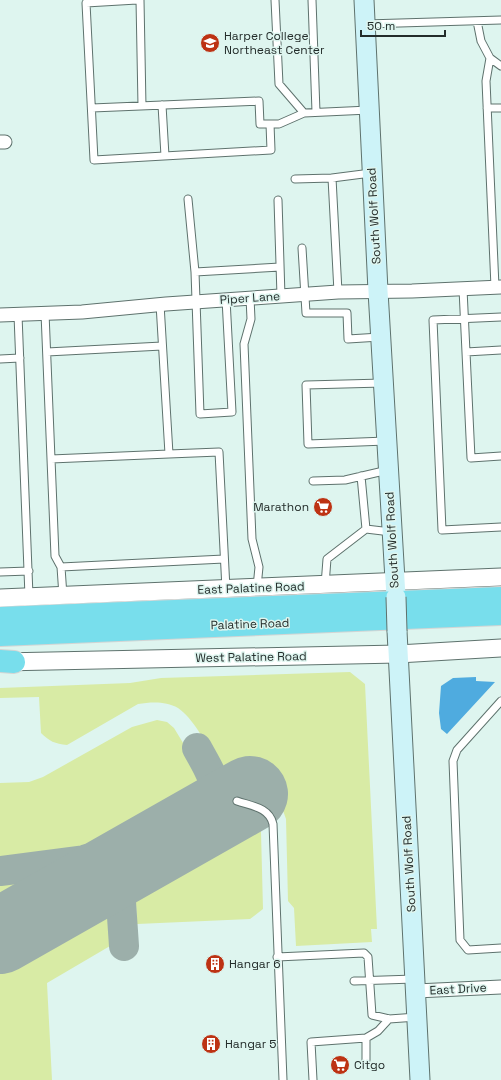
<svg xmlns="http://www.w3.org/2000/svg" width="501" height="1080" font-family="'Space Grotesk',sans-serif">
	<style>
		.green { fill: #d8eba5 }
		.water { fill: #4fabdf }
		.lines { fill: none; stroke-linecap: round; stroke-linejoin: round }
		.taxiway { stroke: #9cafaa; stroke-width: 30 }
		.runway { stroke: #9cafaa; stroke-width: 76 }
		.service-casing { stroke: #5e726d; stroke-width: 9 }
		.minor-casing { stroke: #5e726d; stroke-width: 15 }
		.tertiary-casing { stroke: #5e726d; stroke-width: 19 }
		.secondary-casing { stroke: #5e726d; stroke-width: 21 }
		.trunk-casing { stroke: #d3d5d4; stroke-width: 24 }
		.service { stroke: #fff; stroke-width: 7 }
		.minor { stroke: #fff; stroke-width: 13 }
		.tertiary { stroke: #fff; stroke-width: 17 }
		.secondary { stroke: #cdf3f8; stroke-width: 19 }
		.trunk { stroke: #78deec; stroke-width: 22 }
		.secondary-bridge-casing { stroke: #5e726d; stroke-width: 21; stroke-linecap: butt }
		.secondary-bridge { stroke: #cdf3f8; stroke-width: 19 }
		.labels { text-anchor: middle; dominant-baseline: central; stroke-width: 3; stroke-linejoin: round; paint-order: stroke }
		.poi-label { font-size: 12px; fill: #232c2a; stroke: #def5ef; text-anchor: start }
		.street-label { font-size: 12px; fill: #232c2a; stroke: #def5ef }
	</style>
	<rect width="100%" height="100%" fill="#def5ef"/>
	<path class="green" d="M350 672 365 684 377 929H371L372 942 296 946 294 908 288 901 286 819C274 780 254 803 231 788 218 767 198 721 178 708 166 701 151 702 138 704L67 745C55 744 49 741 41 733L39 697 0 698V688L130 683 161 678Z
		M157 720 167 722 174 728 200 771 202 781 201 794 192 809 181 819 131 847 0 867V783L29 782 43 777 132 727Z
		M243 817C252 820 257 824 261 832L263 909 250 919 137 924 135 885 140 874 144 870 231 818Z
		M76 865 94 869 0 923V876Z
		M95 900C115 909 110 928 110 946L47 983 52 1080H0V950L87 901Z"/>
	<path class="water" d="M476 677V681L495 682 447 734 441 729 439 713 441 686 453 678Z"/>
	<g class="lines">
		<path class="taxiway" d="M197 748C215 781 224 789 200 822
			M87 859 101 865 118 894 121 902 124 946
			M0 871 148 852"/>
		<path class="runway" d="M0 936 250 794"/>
		<g class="service-casing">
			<path id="service" d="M137 0 86 3 94 160 271 150 270 124
				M140 0 142 106
				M312 0 316 112
				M477 21 481 41 490 58 486 81 495 287
				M366 24 501 20
				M490 58 501 66
				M162 105 165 156
				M92 108 259 101 260 124H279L304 113 279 84 275 0
				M487 108H501
				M304 113 369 110
				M332 178 371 173
				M295 179 332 178 338 292
				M188 199 195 272
				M278 200 281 296
				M302 248 306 313H347L348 339 380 337
				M463 289 471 458 501 456
				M250 298 251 319 244 344 252 539 259 567 257 587
				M226 299 232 412 200 414 195 272 280 267
				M160 304 169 454 219 452 226 589
				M45 313 55 556 61 567
				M18 315 29 596
				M501 317 433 320 442 530 501 527
				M47 352 162 346
				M466 352 501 350
				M0 359 20 358
				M383 383 306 385 308 444 386 441
				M51 459 169 454
				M313 481 345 480 388 470
				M366 529 391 532
				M0 572 29 571
				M325 585 327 559 366 529 361 476
				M63 596 61 567 224 559
				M501 701 457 750 453 761 460 940 468 950 501 948
				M237 801C251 806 269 807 273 824L283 1080
				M277 957 364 953 368 957 372 1015 389 1019 417 1017
				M354 981 414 979
				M366 1038V1060
				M313 1080 311 1042 366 1038 378 1031 389 1019"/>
		</g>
		<g class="minor-casing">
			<path id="minor" d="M0 142H5
				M0 315 82 312 166 304 338 292 412 291 501 287
				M416 991 501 987"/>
		</g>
		<g class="tertiary-casing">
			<path id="tertiary" d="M0 598 501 577
				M2 662 398 654 501 648"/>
		</g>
		<g class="secondary-casing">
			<path id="secondary" d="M364 0 378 291 396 597
				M397 631 420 1080"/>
		</g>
		<g class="trunk-casing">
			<path id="trunk" d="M0 618 501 598
				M0 635 501 614
				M0 661 14 662"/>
		</g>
		<use href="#service" class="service"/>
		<use href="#minor" class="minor"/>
		<use href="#tertiary" class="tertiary"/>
		<use href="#secondary" class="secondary"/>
		<use href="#trunk" class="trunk"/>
		<g class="secondary-bridge-casing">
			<path id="secondary-bridge" d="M396 597 397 631"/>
		</g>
		<use href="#secondary-bridge" class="secondary-bridge"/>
	</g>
	<defs>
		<g id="university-disc" transform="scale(1)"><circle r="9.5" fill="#bd3213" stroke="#def5ef"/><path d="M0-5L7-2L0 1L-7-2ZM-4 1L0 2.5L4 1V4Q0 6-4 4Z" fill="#fff"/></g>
		<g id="supermarket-disc" transform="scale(1)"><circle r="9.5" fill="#bd3213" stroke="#def5ef"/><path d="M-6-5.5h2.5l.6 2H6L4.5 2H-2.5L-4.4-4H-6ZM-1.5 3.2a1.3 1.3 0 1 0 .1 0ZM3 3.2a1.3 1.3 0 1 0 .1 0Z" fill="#fff"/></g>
		<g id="building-disc" transform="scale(1)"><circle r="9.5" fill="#bd3213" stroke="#def5ef"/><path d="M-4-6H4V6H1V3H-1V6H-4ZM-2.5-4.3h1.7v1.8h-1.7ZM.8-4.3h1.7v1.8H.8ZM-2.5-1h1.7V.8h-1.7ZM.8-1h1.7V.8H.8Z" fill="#fff"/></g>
	</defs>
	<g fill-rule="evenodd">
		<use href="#university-disc" x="210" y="43"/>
		<use href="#supermarket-disc" x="323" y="507"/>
		<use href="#building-disc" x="215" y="964"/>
		<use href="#building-disc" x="211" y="1044"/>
		<use href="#supermarket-disc" x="340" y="1065"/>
	</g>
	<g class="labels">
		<g class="poi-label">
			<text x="224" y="36">Harper College<tspan x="224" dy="14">Northeast Center</tspan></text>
			<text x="309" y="507" text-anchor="end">Marathon</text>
			<text x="229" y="964">Hangar 6</text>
			<text x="225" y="1044">Hangar 5</text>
			<text x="354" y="1065">Citgo</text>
		</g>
		<g class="street-label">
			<text transform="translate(374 216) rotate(-93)">South Wolf Road</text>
			<text transform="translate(250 298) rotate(-4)">Piper Lane</text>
			<text transform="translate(392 540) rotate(-93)">South Wolf Road</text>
			<text transform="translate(251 588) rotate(-2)">East Palatine Road</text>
			<text transform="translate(250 624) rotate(-2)">Palatine Road</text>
			<text transform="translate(251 657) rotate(-1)">West Palatine Road</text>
			<text transform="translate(409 864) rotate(-93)">South Wolf Road</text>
			<text transform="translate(458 989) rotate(-3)">East Drive</text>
		</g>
	</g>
	<path d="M361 30v6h84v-6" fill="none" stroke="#232c2a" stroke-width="2"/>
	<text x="367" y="30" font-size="12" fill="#232c2a" stroke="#def5ef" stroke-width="3" paint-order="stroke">50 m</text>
</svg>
